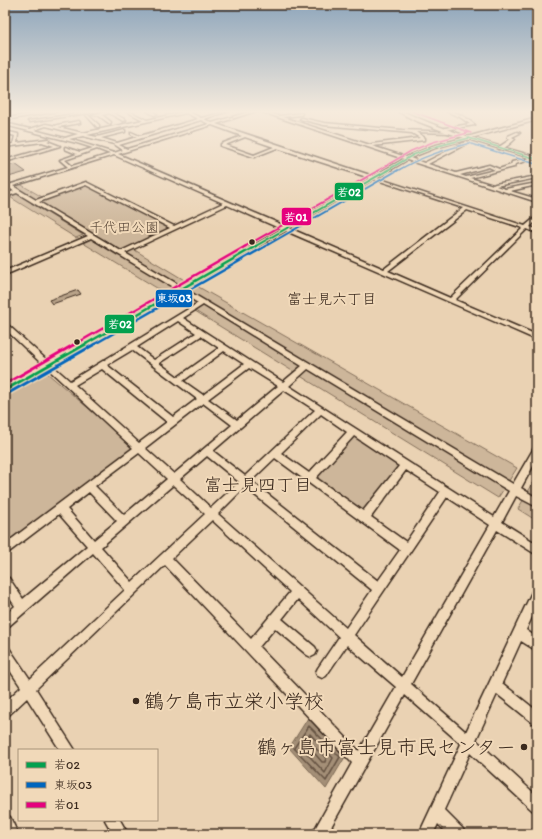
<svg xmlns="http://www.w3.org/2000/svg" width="542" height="839" font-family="Itim,'Klee One',sans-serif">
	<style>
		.green { fill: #cdb69a; stroke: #84705c }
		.water { fill: #a48f77; stroke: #7a6753 }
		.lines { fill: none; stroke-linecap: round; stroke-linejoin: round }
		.shore { stroke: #655242; stroke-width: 1.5 }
		.building { fill: #b9a389; stroke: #3b2a1e }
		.minor-casing { stroke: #3b2a1e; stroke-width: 3 }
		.major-casing { stroke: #3b2a1e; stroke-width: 3 }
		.minor { fill: #f1d9b9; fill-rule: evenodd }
		.major { fill: #f1d9b9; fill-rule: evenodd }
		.bus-1-far3-casing { stroke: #f1d9b9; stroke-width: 3 }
		.bus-1-far2-casing { stroke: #f1d9b9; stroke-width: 4 }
		.bus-1-far1-casing { stroke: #f1d9b9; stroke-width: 5 }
		.bus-1-casing { stroke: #f1d9b9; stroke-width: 6 }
		.bus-2-far3-casing { stroke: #f1d9b9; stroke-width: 3 }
		.bus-2-far2-casing { stroke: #f1d9b9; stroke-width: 4 }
		.bus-2-far1-casing { stroke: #f1d9b9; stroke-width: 5 }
		.bus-2-casing { stroke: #f1d9b9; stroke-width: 6 }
		.bus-3-far3-casing { stroke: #f1d9b9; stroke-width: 3 }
		.bus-3-far2-casing { stroke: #f1d9b9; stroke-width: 4 }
		.bus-3-far1-casing { stroke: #f1d9b9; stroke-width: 5 }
		.bus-3-casing { stroke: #f1d9b9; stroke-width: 6 }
		.bus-1-far3 { stroke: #03a04e; stroke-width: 1.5 }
		.bus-1-far2 { stroke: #03a04e; stroke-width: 2 }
		.bus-1-far1 { stroke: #03a04e; stroke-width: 2.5 }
		.bus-1 { stroke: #03a04e; stroke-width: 3 }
		.bus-2-far3 { stroke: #0065bd; stroke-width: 1.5 }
		.bus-2-far2 { stroke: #0065bd; stroke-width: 2 }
		.bus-2-far1 { stroke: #0065bd; stroke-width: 2.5 }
		.bus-2 { stroke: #0065bd; stroke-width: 3 }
		.bus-3-far3 { stroke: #e5007d; stroke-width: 1.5 }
		.bus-3-far2 { stroke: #e5007d; stroke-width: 2 }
		.bus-3-far1 { stroke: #e5007d; stroke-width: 2.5 }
		.bus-3 { stroke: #e5007d; stroke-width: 3 }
		.bus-dot { fill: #3b2a1e; stroke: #f1d9b9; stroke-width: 1.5 }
		.labels { text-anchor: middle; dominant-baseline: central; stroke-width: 4; stroke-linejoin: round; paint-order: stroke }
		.far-park-label { font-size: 14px; fill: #584637; stroke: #f1d9b9 }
		.far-neighbourhood-label { font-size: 15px; fill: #3b2a1e; stroke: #f1d9b9 }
		.neighbourhood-label { font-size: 18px; fill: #3b2a1e; stroke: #f1d9b9 }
		.near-poi-label { font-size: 20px; fill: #3b2a1e; stroke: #f1d9b9; text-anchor: start }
		.line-badge { stroke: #f1d9b9; stroke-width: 1.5 }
		.badge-label { font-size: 11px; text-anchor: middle; font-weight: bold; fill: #fff }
	</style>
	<rect width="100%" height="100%" fill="#ead2b3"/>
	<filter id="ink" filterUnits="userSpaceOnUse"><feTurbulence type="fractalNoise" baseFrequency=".025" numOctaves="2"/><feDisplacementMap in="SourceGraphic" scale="8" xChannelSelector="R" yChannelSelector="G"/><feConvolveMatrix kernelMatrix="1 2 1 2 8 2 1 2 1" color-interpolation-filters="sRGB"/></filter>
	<g filter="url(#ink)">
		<path class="green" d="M20 184 44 198 31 203 83 235 76 238 5 194V188Z
			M85 184 171 228 123 251 39 202Z
			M91 239 118 256 133 249 186 281 165 293 83 243Z
			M195 285 517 468 498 498 174 298Z
			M47 373 135 448 5 546V397Z
			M353 431 405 465 364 518 310 478Z
			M536 478 537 479V521L518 509Z"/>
		<path class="water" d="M308 718 345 757 326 789 289 748Z"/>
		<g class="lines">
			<path class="shore" d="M309 726 340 757 326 781 294 748Z
				M310 734 333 758 325 773 301 747Z
				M310 743 326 758 325 762H322L309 747Z"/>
		</g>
		<path class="building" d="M15 164 26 172 5 178V167Z
			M78 290 81 294 52 304 49 300Z"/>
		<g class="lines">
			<g class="minor-casing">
				<path id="minor" d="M53 111H60L5 120V118Z
					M94 111H101L30 122 28 121Z
					M109 111H119L113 113 126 120 123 121 109 113 102 115 111 122 110 124 98 115H92Z
					M126 111H129L147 120 188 111H192L189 112 201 118 229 111 204 119 212 123 252 111H256L216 124 373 176 404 159 259 111H263L279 116 302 113 301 115 282 117 370 145 372 144 420 138 412 133 324 125 300 119 302 118 324 123 402 130 454 132 452 133 416 132 425 138V140L372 146 406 157 433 146 537 118V120L435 148 410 158 424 163 467 141 468 143 428 164 456 173 489 165 499 169 511 165 512 162 535 157V159L515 164 514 167 470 178 493 185 495 184 537 176V178L496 186 505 189 537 183V185L510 191 537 199V202L407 160 377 178 525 226 537 216V220L530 227 537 229V233L527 229 455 300 537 335V340L286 231 185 289 513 484 534 448 537 447V459L521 488 537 498V507L516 496 502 522 537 544V555L497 530 411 684 466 732 533 590 537 589V606L526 630 537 638V651L521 641 502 683 537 711V725L533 723 497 694 476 740 537 796V812L532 810 470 753 444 810 463 829 465 834H448L438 824 433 834H419L461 744 405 695 327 834H312L352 763 165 565 36 689 75 750H60L27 698 9 715 5 717V702L21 687 5 663V646L9 648 30 679 125 590 93 553 9 626 5 628V615L15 606 5 591V577L9 578 23 599 87 546 59 514 5 555V544L133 448 48 369 5 393V386L43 365 5 329V323L7 324 49 362 176 289 91 238 5 275V271L88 236 17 193 5 197V194L14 191 9 188H5V186L68 167 60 160 77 154 65 149V147L80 152 93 148 77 143 5 125V123L30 129 46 124 56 126 57 125 79 121 80 123 58 127 83 133 143 120ZM186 113 198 119 140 136 131 132V134L137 137 117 143 101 138 125 132V130L97 137 87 135ZM201 120 209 124 127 149 119 145ZM212 125 242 136 221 144V146L254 157 277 148 370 178 285 226 118 154ZM46 126 78 134 65 138 34 130ZM83 136 114 144 123 150 114 153 69 139ZM245 137 274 147 254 155 225 145ZM97 149 110 154 72 166 65 160ZM114 155 223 203 174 226 86 182 36 200 13 186ZM489 167 495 170 466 177 460 175ZM374 179 463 208 384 269 289 228ZM86 185 170 228 121 251 39 202ZM227 205 281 229 181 286 125 253ZM467 210 523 228 450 298 388 271ZM180 292 198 303 70 381 53 366ZM203 305 302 366 283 382 183 318ZM178 321 196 333 154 360 137 347ZM201 336 219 348 178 377 159 363ZM132 350 197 399 173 417 107 365ZM224 351 244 364 203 395 183 381ZM249 368 278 386 237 420 208 399ZM102 369 167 422 139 443 75 385ZM308 369 509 491 494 517 289 386ZM284 390 315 410 245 476 213 451ZM203 403 232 425 174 474 145 448ZM321 414 347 432 309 473 281 453ZM354 436 399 466 363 511 316 478ZM139 453 167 479 124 515 95 486ZM207 456 239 482 211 508 180 479ZM275 458 400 550 378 581 251 481ZM406 470 440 492 406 542 371 517ZM173 485 205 514 132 582 101 547ZM245 487 372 590 346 628 218 514ZM89 492 117 521 94 540 67 509ZM447 497 490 525 402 677 354 635ZM212 520 290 592 251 639 172 558ZM298 599 339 637 318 668 316 672 318 676 322 678 326 676 347 645 396 687 359 751 259 647 275 628 307 655 311 657 315 655 317 651 315 647 282 619Z
					M147 111H151L157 114 154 115Z
					M446 111C457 111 467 118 475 125L444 130 445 128 470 124 460 117Z
					M86 115H88L99 125V127H97Z
					M5 131 18 134 17 143 48 139 50 140 47 141 60 146 5 162V160L54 146 42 142 5 147V145L13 144 15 136 5 133Z
					M517 132 520 133 512 137 515 139C511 143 505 149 499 149V147L511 139 508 138V136Z
					M5 815 10 817 18 834H5Z
					M105 820H120L128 834H113Z"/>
			</g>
			<g class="major-casing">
				<path id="major" d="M397 111H402C445 131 491 144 537 157V160L448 133 414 120Z"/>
			</g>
			<use href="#minor" class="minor"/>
			<use href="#major" class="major"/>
			<g class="bus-1-far3-casing">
				<path id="bus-1-far3" d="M469 138 537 159
					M386 171 413 155 434 147 469 138"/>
			</g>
			<g class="bus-1-far2-casing">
				<path id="bus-1-far2" d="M254 247 388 170"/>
			</g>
			<g class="bus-1-far1-casing">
				<path id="bus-1-far1" d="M84 345 256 246"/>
			</g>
			<g class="bus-1-casing">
				<path id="bus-1" d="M5 390 86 344"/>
			</g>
			<g class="bus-2-far3-casing">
				<path id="bus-2-far3" d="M468 143 536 164
					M397 171C420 157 444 150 470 143"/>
			</g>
			<g class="bus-2-far2-casing">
				<path id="bus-2-far2" d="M264 247 398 170"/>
			</g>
			<g class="bus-2-far1-casing">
				<path id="bus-2-far1" d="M93 345 266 246"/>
			</g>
			<g class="bus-2-casing">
				<path id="bus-2" d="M7 394 95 344"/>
			</g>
			<g class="bus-3-far3-casing">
				<path id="bus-3-far3" d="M411 111 471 133
					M377 171 411 151 433 142 468 133"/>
			</g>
			<g class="bus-3-far2-casing">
				<path id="bus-3-far2" d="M244 247 379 170"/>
			</g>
			<g class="bus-3-far1-casing">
				<path id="bus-3-far1" d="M74 345 246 246"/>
			</g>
			<g class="bus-3-casing">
				<path id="bus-3" d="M5 384 75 344"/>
			</g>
			<use href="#bus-1-far3" class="bus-1-far3"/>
			<use href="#bus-1-far2" class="bus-1-far2"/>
			<use href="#bus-1-far1" class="bus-1-far1"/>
			<use href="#bus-1" class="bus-1"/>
			<use href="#bus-2-far3" class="bus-2-far3"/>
			<use href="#bus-2-far2" class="bus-2-far2"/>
			<use href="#bus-2-far1" class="bus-2-far1"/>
			<use href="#bus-2" class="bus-2"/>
			<use href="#bus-3-far3" class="bus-3-far3"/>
			<use href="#bus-3-far2" class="bus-3-far2"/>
			<use href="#bus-3-far1" class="bus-3-far1"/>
			<use href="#bus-3" class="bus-3"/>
		</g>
	</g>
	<linearGradient id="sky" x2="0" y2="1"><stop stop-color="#8da5bb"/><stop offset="0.49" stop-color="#f6ebdd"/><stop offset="1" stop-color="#f6ebdd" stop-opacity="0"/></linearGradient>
	<rect width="542" height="228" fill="url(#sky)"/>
	<g class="bus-dot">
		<circle cx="252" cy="242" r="3.5"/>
		<circle cx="77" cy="342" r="3.5"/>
		<circle cx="136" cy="701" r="4"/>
		<circle cx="524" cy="747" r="4"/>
	</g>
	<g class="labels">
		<g class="far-park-label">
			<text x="124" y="227">千代田公園</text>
		</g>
		<g class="far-neighbourhood-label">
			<text x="332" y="299">富士見六丁目</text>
		</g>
		<g class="neighbourhood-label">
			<text x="258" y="485">富士見四丁目</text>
		</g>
		<g class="near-poi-label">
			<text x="144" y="701">鶴ケ島市立栄小学校</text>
			<text x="516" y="747" text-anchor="end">鶴ヶ島市富士見市民センター</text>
		</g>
	</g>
	<g class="line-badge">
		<rect x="334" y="182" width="30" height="19" rx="4" fill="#03a04e"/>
		<rect x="281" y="207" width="31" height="19" rx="4" fill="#e5007d"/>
		<rect x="155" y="289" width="38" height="19" rx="4" fill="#0065bd"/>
		<rect x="104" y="314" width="31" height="20" rx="4" fill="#03a04e"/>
	</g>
	<g class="badge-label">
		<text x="349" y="196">若02</text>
		<text x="296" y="221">若01</text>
		<text x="174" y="302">東坂03</text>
		<text x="120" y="328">若02</text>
	</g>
	<rect width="542" height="839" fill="none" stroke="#f1d9b9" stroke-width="20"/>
	<rect x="10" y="10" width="522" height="819" fill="none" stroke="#3b2a1e" stroke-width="1.5" filter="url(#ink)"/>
	<rect x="18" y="749" width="140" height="72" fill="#f1d9b9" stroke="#a8937b"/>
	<rect x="26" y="762" width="20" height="6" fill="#03a04e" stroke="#a8937b"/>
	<text x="54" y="769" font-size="12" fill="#3b2a1e">若02</text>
	<rect x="26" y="782" width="20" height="6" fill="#0065bd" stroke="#a8937b"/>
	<text x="54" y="789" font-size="12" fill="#3b2a1e">東坂03</text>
	<rect x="26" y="802" width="20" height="6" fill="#e5007d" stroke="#a8937b"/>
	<text x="54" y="809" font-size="12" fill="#3b2a1e">若01</text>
</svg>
